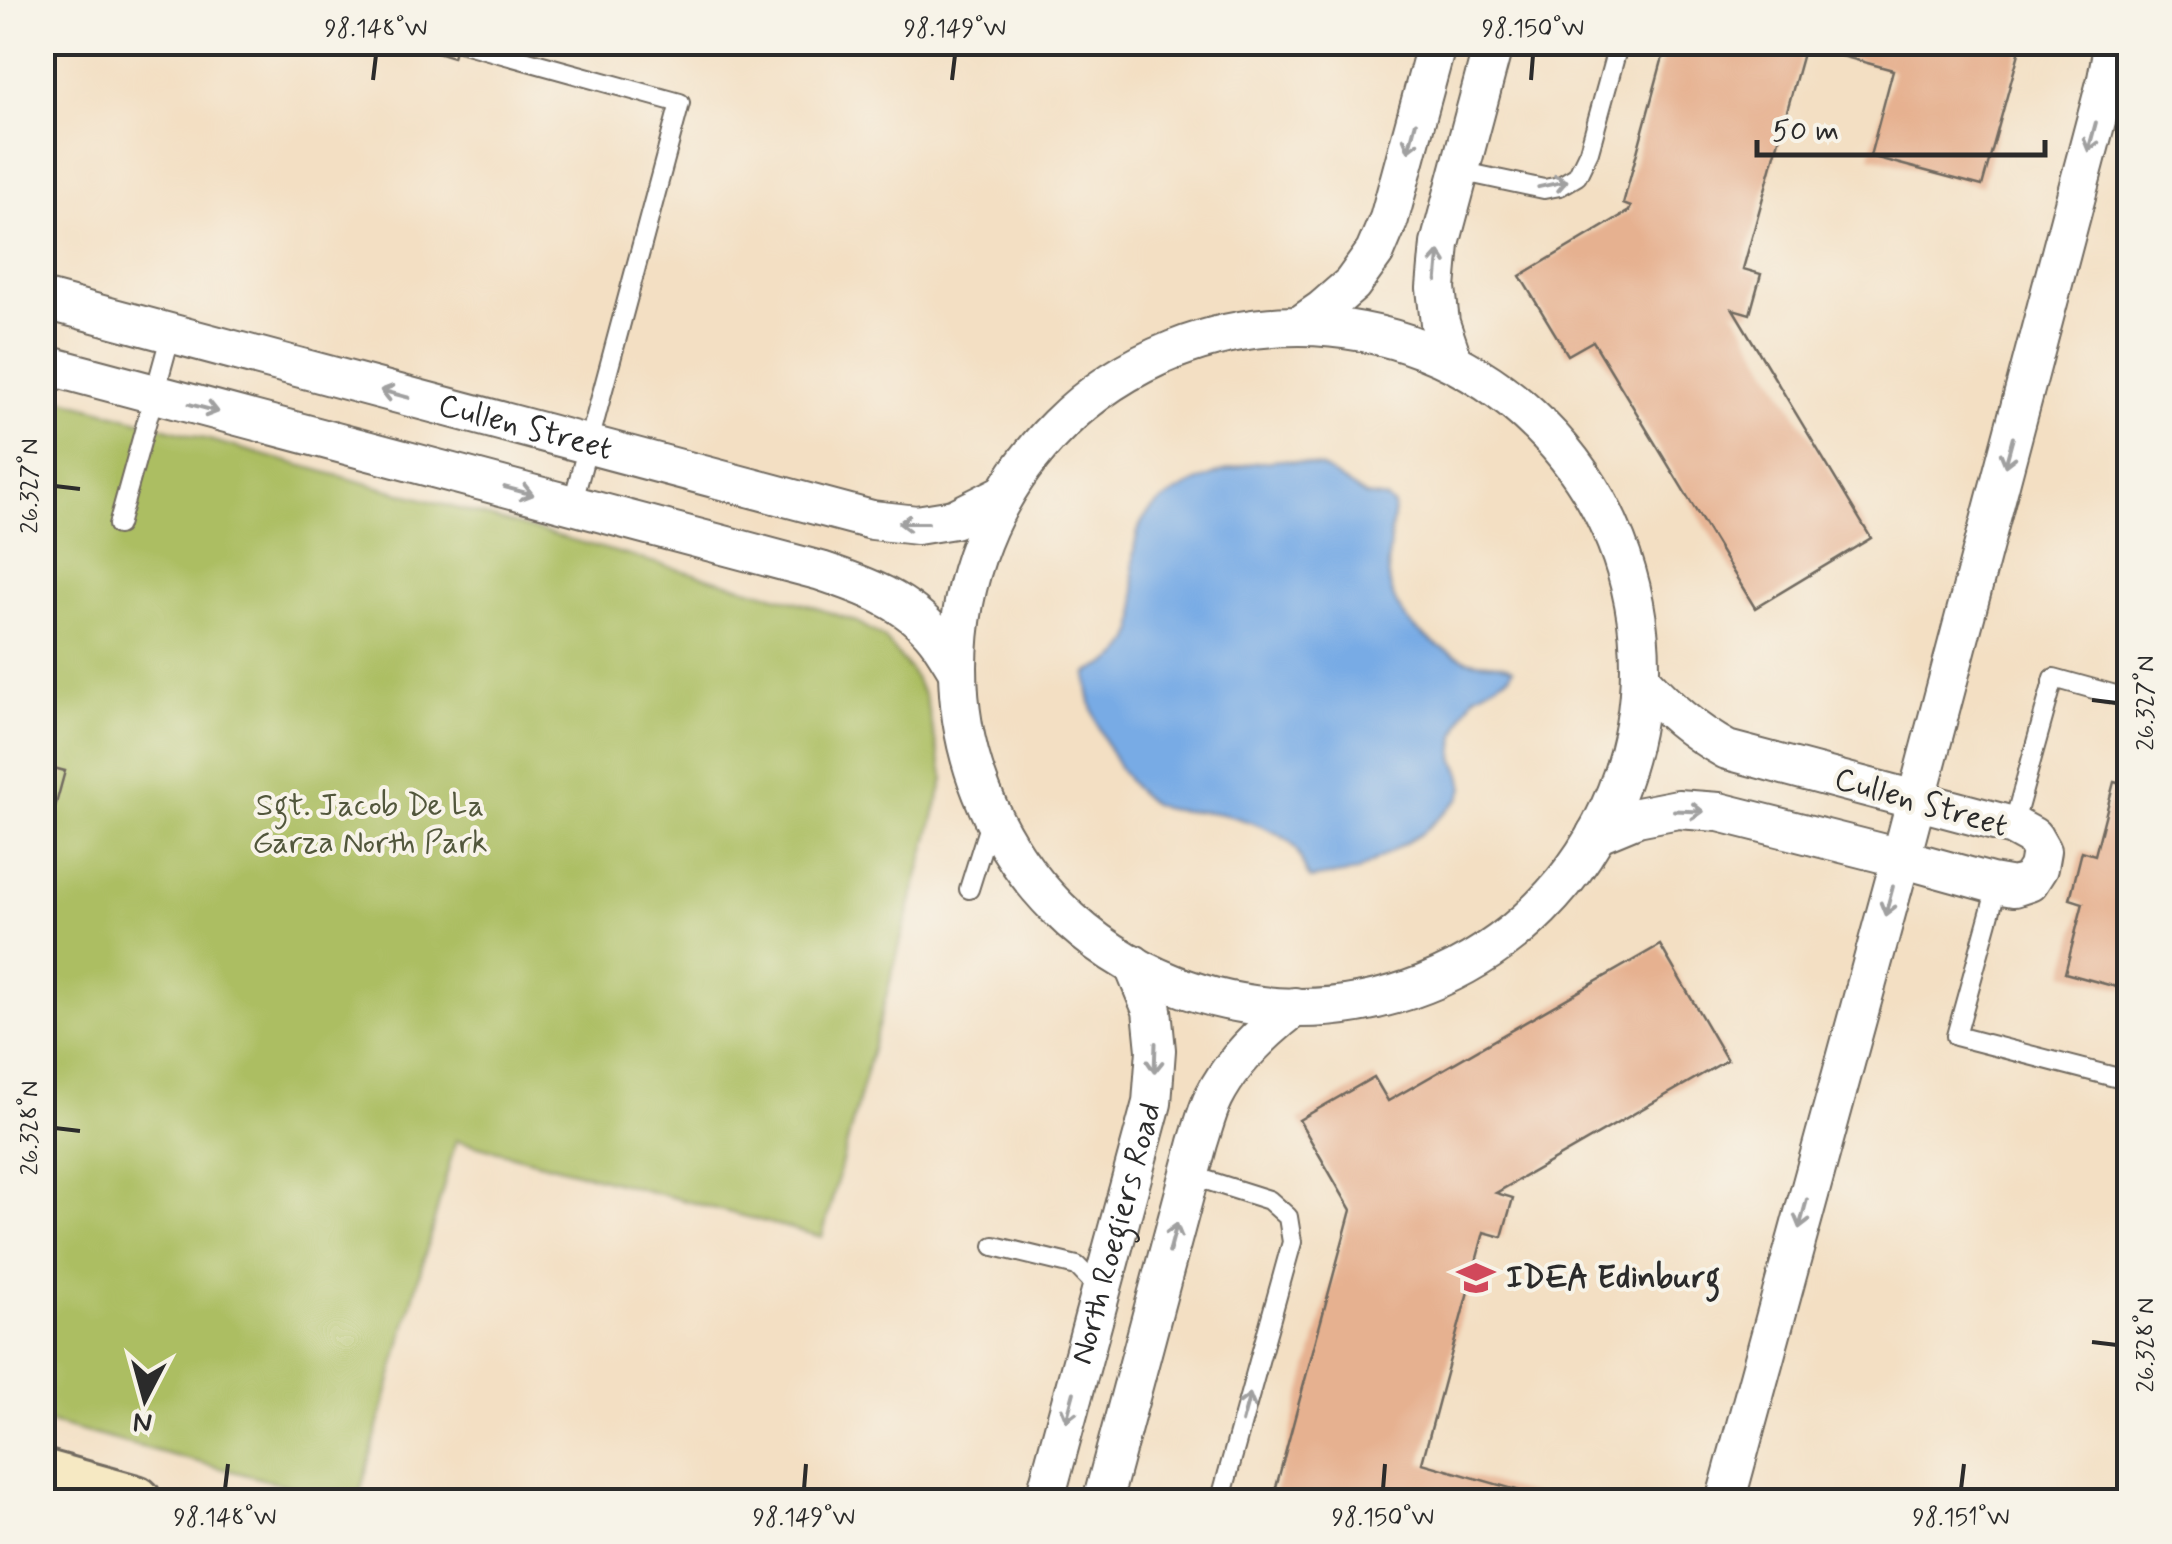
<svg xmlns="http://www.w3.org/2000/svg" width="2172" height="1544" font-family="Mynerve,sans-serif">
	<style>
		.green { fill: #acbe62; stroke: #6c7446; stroke-width: 2.5 }
		.water { fill: #78abe5; stroke: #526b88; stroke-width: 2.5 }
		.building { fill: #e6b190 }
		.lines { fill: none; stroke-linecap: round; stroke-linejoin: round }
		.lane-casing { stroke: #716a60; stroke-width: 22 }
		.street-casing { stroke: #716a60; stroke-width: 42 }
		.secondary-casing { stroke: #716a60; stroke-width: 58 }
		.lane { stroke: #fff; stroke-width: 18 }
		.street { stroke: #fff; stroke-width: 38 }
		.secondary { stroke: #f6e9c3; stroke-width: 52 }
		.oneway { stroke: #a0a0a0 }
		.ticks { fill: none; stroke: #2b2b2b; stroke-width: 4 }
		.labels { text-anchor: middle; dominant-baseline: central; stroke-width: 8; stroke-linejoin: round; paint-order: stroke }
		.street-label { font-size: 32px; fill: #2b2b2b; stroke: #f7f3e8 }
		.park-label { font-size: 32px; fill: #52573c; stroke: #f7f3e8 }
		.poi-label { font-size: 32px; font-weight: bold; fill: #2b2b2b; stroke: #f7f3e8; text-anchor: start }
		.neatline { fill: none; stroke: #2b2b2b; stroke-width: 4 }
		.ticks-label { font-size: 25px; text-anchor: middle; fill: #2b2b2b }
	</style>
	<rect width="100%" height="100%" fill="#f7f3e8"/>
	<filter id="ink" filterUnits="userSpaceOnUse"><feTurbulence type="fractalNoise" baseFrequency=".01" numOctaves="2"/><feDisplacementMap in="SourceGraphic" scale="20" xChannelSelector="R" yChannelSelector="G"/><feConvolveMatrix kernelMatrix="1 2 1 2 8 2 1 2 1" color-interpolation-filters="sRGB"/></filter>
	<filter id="wash" filterUnits="userSpaceOnUse"><feTurbulence type="fractalNoise" baseFrequency=".0048" numOctaves="4" result="noise"/><feDisplacementMap in="SourceGraphic" scale="40" xChannelSelector="R" yChannelSelector="G"/><feGaussianBlur stdDeviation="2.25" result="paint"/><feColorMatrix in="noise" values="0 0 0 0 0 0 0 0 0 0 0 0 0 0 0 0 0 1.4 0 .05"/><feComposite in="paint" operator="in"/></filter>
	<g filter="url(#wash)">
		<rect width="100%" height="100%" fill="#f3dfc3"/>
		<path class="green" d="M42 394 808 605 857 622 884 638 910 670 925 697 944 779 822 1237 456 1140 358 1501H345L43 1421Z"/>
		<path class="water" d="M1284 460 1321 467 1366 496 1386 499 1394 506C1392 531 1385 560 1390 585 1397 622 1434 647 1467 660 1482 665 1500 661 1513 669L1510 675 1475 695 1464 713 1456 735 1454 758 1461 774 1464 788 1459 799 1422 833 1356 872 1310 879C1302 866 1300 849 1287 840 1271 827 1229 814 1208 812 1193 811 1177 812 1162 808 1125 797 1084 711 1088 673 1099 668 1112 663 1121 654 1145 631 1134 593 1133 564 1133 552 1136 537 1140 526 1151 497 1216 472 1245 465 1257 462 1271 461 1284 460Z"/>
		<g id="blocks">
			<path class="building" d="M404 42H457L453 57Z
				M1667 42H2022L1982 186 1870 156 1893 70 1805 46 1743 269 1761 274 1750 314 1733 309 1871 538 1755 608 1593 341 1568 355 1520 276 1629 211 1631 207 1623 204Z
				M42 765 65 771 44 848H42Z
				M2114 782 2130 786V981L2124 989 2065 973 2083 903 2070 899 2082 851 2095 855Z
				M1660 945 1727 1060 1496 1193 1513 1198 1502 1237 1484 1232 1422 1463 1559 1502H1272L1351 1210 1299 1120 1374 1077 1388 1101Z"/>
		</g>
	</g>
	<g filter="url(#ink)">
		<use href="#blocks" fill-opacity="0" stroke="#716a60" stroke-width="2.5"/>
		<g class="lines">
			<g class="lane-casing">
				<path id="lane" d="M459 42 680 103 572 505
					M1459 171 1544 189 1560 186 1577 176 1589 151 1619 42
					M118 525 171 334
					M2013 826 2054 678 2130 699
					M1998 884 1956 1036 2130 1081
					M969 889 992 816
					M1190 1175 1269 1200 1288 1217 1292 1242 1220 1502
					M994 1246 1077 1266 1101 1291"/>
			</g>
			<g class="street-casing">
				<g id="street">
					<path id="s1" d="M42 299 872 520 917 525 954 519 1004 494"/>
					<circle cx="1299" cy="667" r="341"/>
					<path d="M1299 326 1322 310 1352 284 1375 252 1389 219 1437 42"/>
					<path d="M1453 361 1440 323 1436 288 1440 244 1494 42"/>
					<path d="M42 364 821 571C863 585 908 601 936 637 944 647 951 660 958 671"/>
					<path d="M1596 834 1637 817 1678 809 1719 812 1901 858 1991 883 2014 887 2029 882 2038 868 2041 851 2033 837 2013 826 1727 750C1691 730 1668 709 1640 679"/>
					<path id="s2" d="M1044 1502 1152 1103 1156 1050 1152 1010 1133 964"/>
					<path d="M1102 1502 1198 1143C1203 1128 1207 1111 1214 1097 1232 1061 1264 1031 1295 1007"/>
					<path d="M1725 1502 1901 858 2107 79 2114 42"/>
				</g>
			</g>
			<g class="secondary-casing">
				<path id="secondary" d="M42 1476 135 1502"/>
			</g>
			<use href="#lane" class="lane"/>
			<use href="#street" class="street"/>
			<use href="#secondary" class="secondary"/>
		</g>
		<defs><path id="oneway-shaft" d="M-6 0H5M1.5-3L5.5 0L1.5 3" fill="none" stroke-width="1.6" stroke-linecap="round" stroke-linejoin="round" transform="scale(2.5)"/></defs>
		<g class="oneway">
			<use href="#oneway-shaft" transform="translate(1412 137) rotate(105)"/>
			<use href="#oneway-shaft" transform="translate(2092 137) rotate(105)"/>
			<use href="#oneway-shaft" transform="translate(1553 184) rotate(-12)"/>
			<use href="#oneway-shaft" transform="translate(1438 266) rotate(-85)"/>
			<use href="#oneway-shaft" transform="translate(395 394) rotate(-165)"/>
			<use href="#oneway-shaft" transform="translate(204 408) rotate(15)"/>
			<use href="#oneway-shaft" transform="translate(2009 452) rotate(105)"/>
			<use href="#oneway-shaft" transform="translate(519 491) rotate(15)"/>
			<use href="#oneway-shaft" transform="translate(913 523) rotate(180)"/>
			<use href="#oneway-shaft" transform="translate(1689 811) rotate(2)"/>
			<use href="#oneway-shaft" transform="translate(1889 901) rotate(105)"/>
			<use href="#oneway-shaft" transform="translate(1155 1058) rotate(92)"/>
			<use href="#oneway-shaft" transform="translate(1803 1214) rotate(105)"/>
			<use href="#oneway-shaft" transform="translate(1173 1238) rotate(-75)"/>
			<use href="#oneway-shaft" transform="translate(1070 1407) rotate(105)"/>
			<use href="#oneway-shaft" transform="translate(1246 1408) rotate(-75)"/>
		</g>
	</g>
	<path class="ticks" d="M373 80 376 55M952 80 955 55M1531 80 1533 55M55 486 80 489M2092 700 2117 703M55 1128 80 1131M2092 1342 2117 1345M225 1489 228 1464M804 1489 806 1464M1383 1489 1385 1464M1961 1489 1964 1464"/>
	<defs>
		<g id="school-bare" transform="scale(3)"><path d="M0-5L7-2L0 1L-7-2ZM-4 1L0 2.5L4 1V4Q0 6-4 4Z" fill="#d1495b" stroke="#f7f3e8" stroke-width="2.5" paint-order="stroke"/></g>
	</defs>
	<g fill-rule="evenodd">
		<use href="#school-bare" x="1476" y="1278"/>
	</g>
	<g class="labels">
		<g class="street-label">
			<text stroke="none"><textPath href="#s1" startOffset="500">Cullen Street</textPath></text>
			<text transform="translate(1921 803) rotate(16)">Cullen Street</text>
			<text stroke="none"><textPath href="#s2" startOffset="278">North Roegiers Road</textPath></text>
		</g>
		<g class="park-label">
			<text x="370" y="806">Sgt. Jacob De La<tspan x="370" dy="37">Garza North Park</tspan></text>
		</g>
		<g class="poi-label">
			<text x="1506" y="1278">IDEA Edinburg</text>
		</g>
	</g>
	<rect width="2172" height="1544" fill="none" stroke="#f7f3e8" stroke-width="110"/>
	<g transform="translate(145 1399) rotate(186)" stroke="#f7f3e8" stroke-width="8" paint-order="stroke">
	<path d="M0-8L18 38L0 25L-18 38Z" fill="#2b2b2b"/>
	<text y="-15" font-size="28" font-weight="bold" text-anchor="middle" fill="#2b2b2b">N</text>
	</g>
	<path d="M1757 140v15h288v-15" fill="none" stroke="#2b2b2b" stroke-width="5"/>
	<text x="1772" y="140" font-size="30" fill="#2b2b2b" stroke="#f7f3e8" stroke-width="8" paint-order="stroke">50 m</text>
	<rect x="55" y="55" width="2062" height="1434" class="neatline"/>
	<g class="ticks-label">
		<text x="376" y="36">98.148°W</text>
		<text x="955" y="36">98.149°W</text>
		<text x="1533" y="36">98.150°W</text>
		<text transform="translate(28 486) rotate(-90)" y="9">26.327°N</text>
		<text transform="translate(2144 703) rotate(-90)" y="9">26.327°N</text>
		<text transform="translate(28 1128) rotate(-90)" y="9">26.328°N</text>
		<text transform="translate(2144 1345) rotate(-90)" y="9">26.328°N</text>
		<text x="225" y="1525">98.148°W</text>
		<text x="804" y="1525">98.149°W</text>
		<text x="1383" y="1525">98.150°W</text>
		<text x="1961" y="1525">98.151°W</text>
	</g>
</svg>
